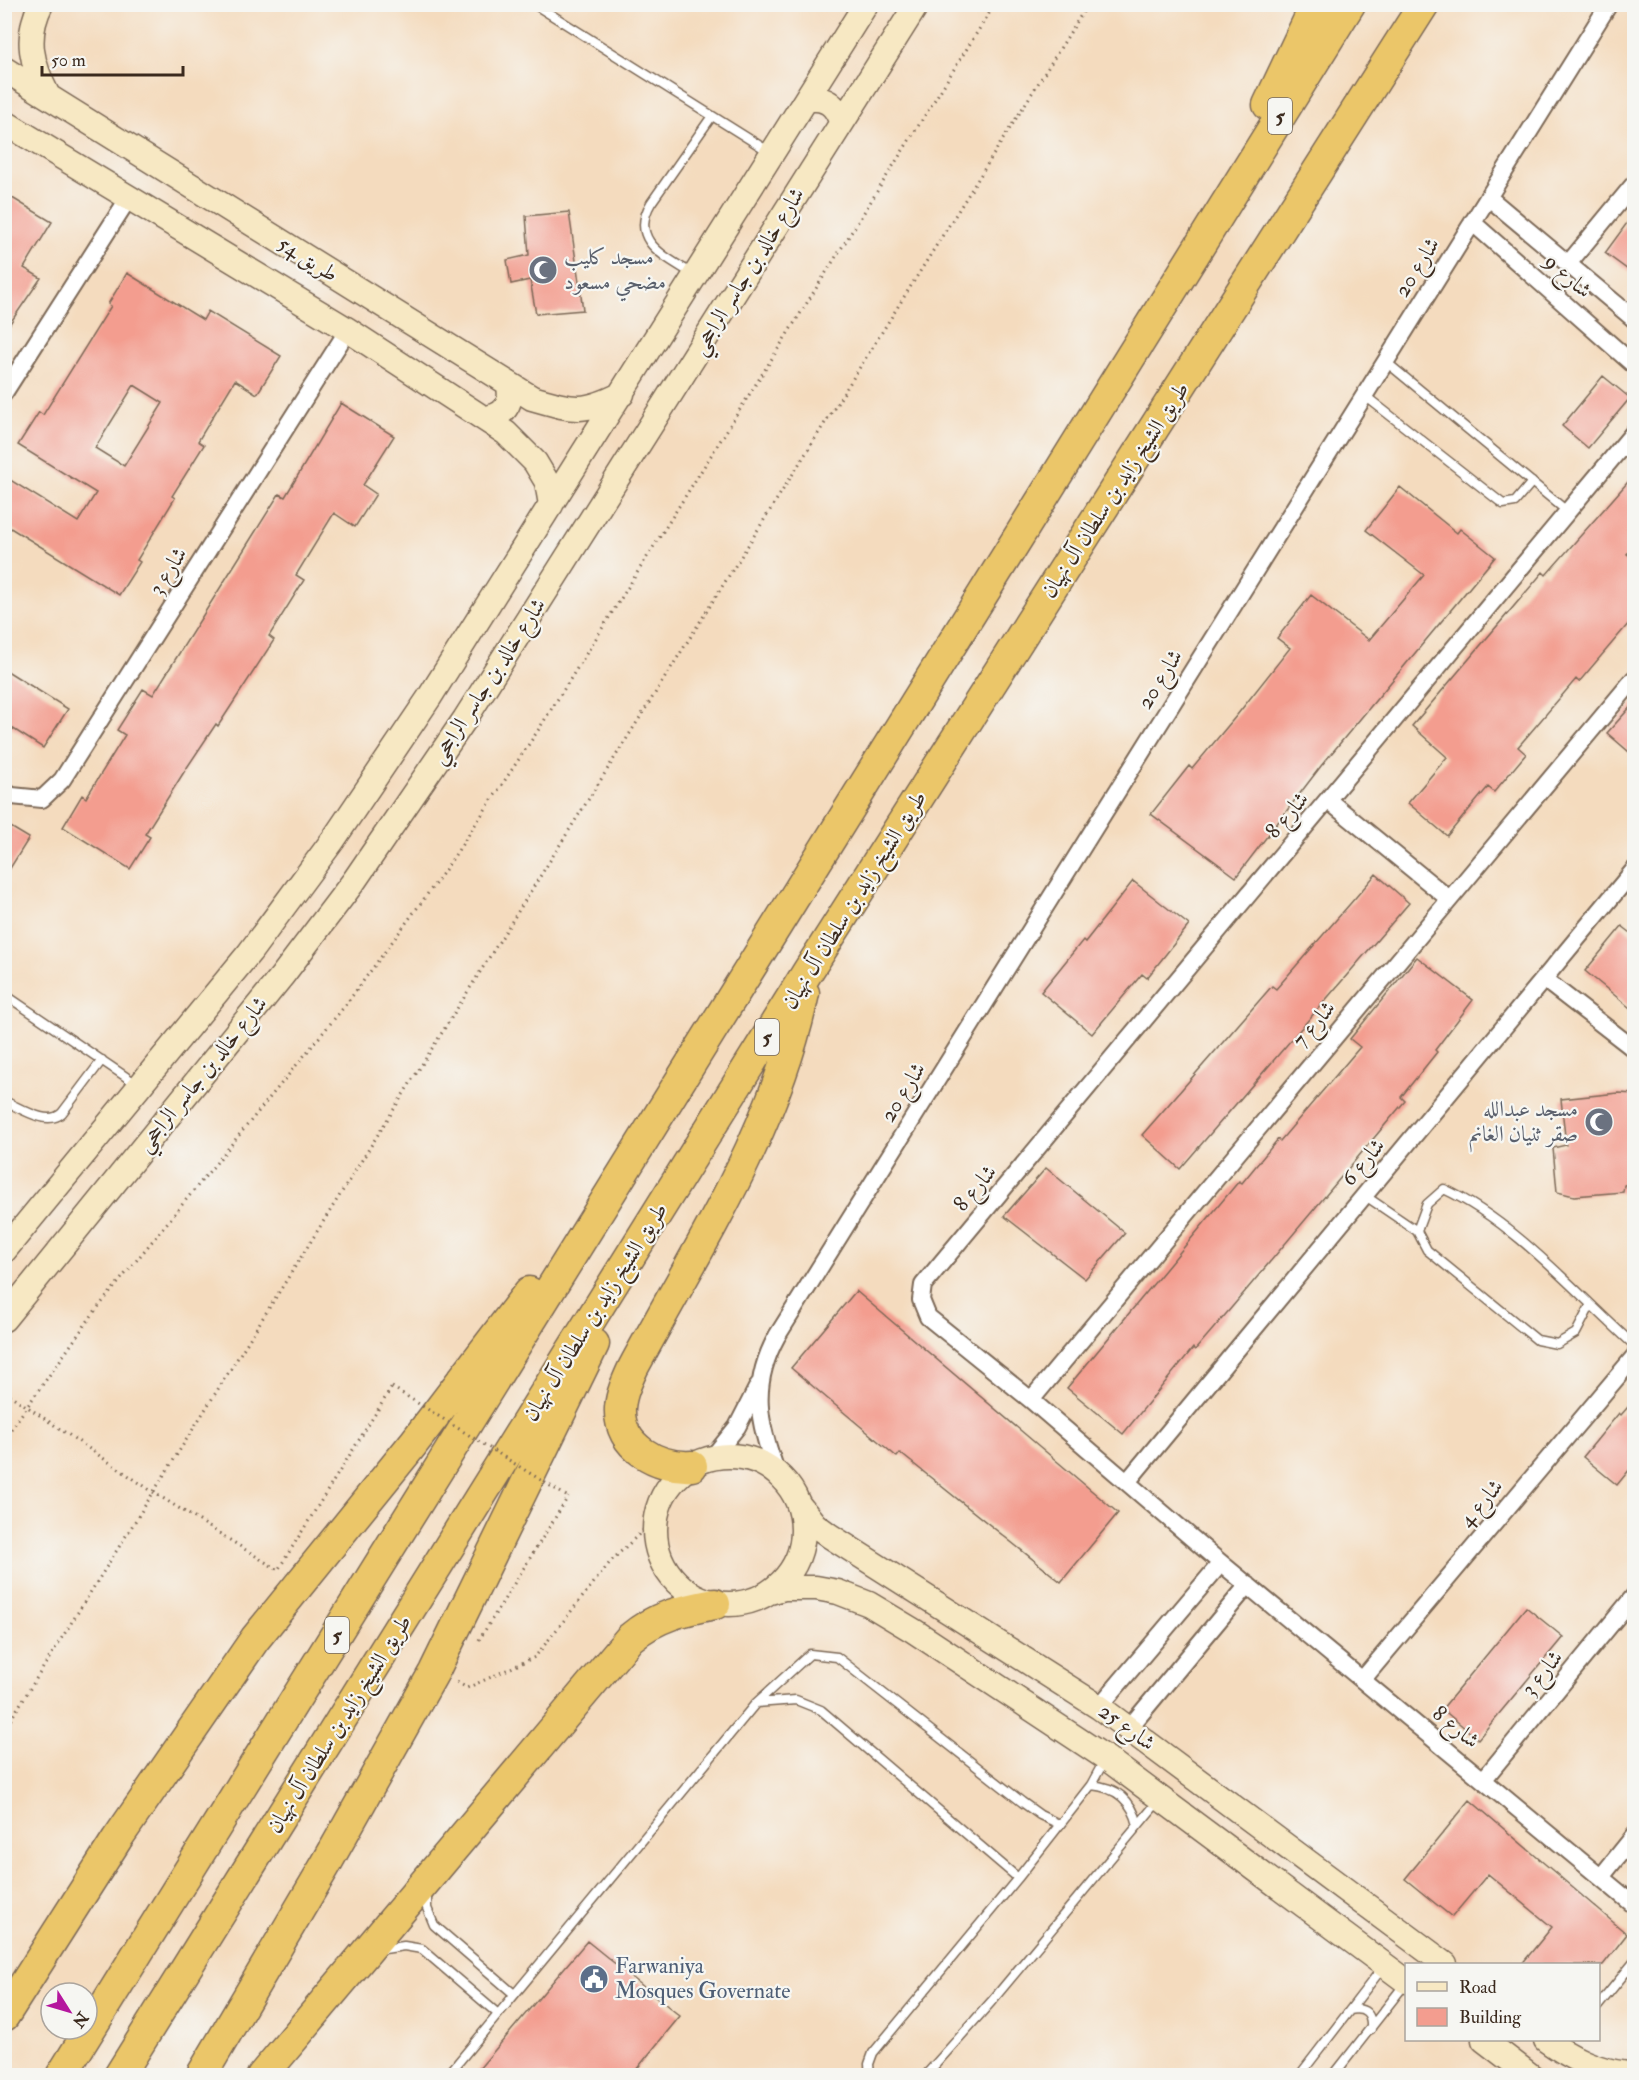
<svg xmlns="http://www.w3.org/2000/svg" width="1639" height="2080" font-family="'IM FELL Double Pica',Amiri,serif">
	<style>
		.building { fill: #f39d8f; fill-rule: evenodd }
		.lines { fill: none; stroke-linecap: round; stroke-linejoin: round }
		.lane-casing { stroke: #7c6856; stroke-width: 11 }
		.street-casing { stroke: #7c6856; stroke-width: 20 }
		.secondary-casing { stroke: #7c6856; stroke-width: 27 }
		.highway-casing { stroke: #7c6856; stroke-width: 33 }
		.path { stroke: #7c6856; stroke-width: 3; stroke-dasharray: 1.5 4.5; stroke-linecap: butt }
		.lane { stroke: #fff; stroke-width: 8 }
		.street { stroke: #fff; stroke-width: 16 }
		.secondary { stroke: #f7e8c3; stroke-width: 24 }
		.highway { stroke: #ebc669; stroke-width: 30 }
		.path-bridge { stroke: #7c6856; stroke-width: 3; stroke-dasharray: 1.5 4.5; stroke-linecap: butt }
		.labels { text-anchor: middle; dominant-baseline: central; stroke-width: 4.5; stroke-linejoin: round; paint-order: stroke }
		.shield { fill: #f6f6f2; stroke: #73675e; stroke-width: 1.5 }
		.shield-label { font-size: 21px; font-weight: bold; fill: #3b2a1e }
		.worship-label { font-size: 22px; fill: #5b616d; stroke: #f6f6f2; text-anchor: start }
		.street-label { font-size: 22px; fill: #3b2a1e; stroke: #f6f6f2 }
		.service-label { font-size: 22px; fill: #4e5e75; stroke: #f6f6f2; text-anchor: start }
	</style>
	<rect width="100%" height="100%" fill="#f6f6f2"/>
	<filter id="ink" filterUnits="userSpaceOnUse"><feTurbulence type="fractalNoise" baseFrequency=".0167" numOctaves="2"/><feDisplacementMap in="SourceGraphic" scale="12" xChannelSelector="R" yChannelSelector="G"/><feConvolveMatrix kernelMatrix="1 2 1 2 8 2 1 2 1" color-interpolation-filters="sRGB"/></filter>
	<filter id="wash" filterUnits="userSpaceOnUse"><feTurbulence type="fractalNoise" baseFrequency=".008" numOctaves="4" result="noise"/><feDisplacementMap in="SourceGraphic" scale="24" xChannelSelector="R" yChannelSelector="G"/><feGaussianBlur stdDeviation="1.35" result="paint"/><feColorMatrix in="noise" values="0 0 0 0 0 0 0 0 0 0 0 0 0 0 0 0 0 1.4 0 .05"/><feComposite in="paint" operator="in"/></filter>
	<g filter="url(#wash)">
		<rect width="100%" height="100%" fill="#f4dbbe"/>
		<g id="blocks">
			<path class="building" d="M4 193 52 222 24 268 41 278 4 332Z
				M569 212 583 310 536 314 530 280 511 284 507 260 529 255 526 216Z
				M1635 212V275L1605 253Z
				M127 273 203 320 208 311 281 356 257 394 235 380 198 441 204 445 172 496 175 498 137 560 140 562 119 595 4 524V476L78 522 96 493 18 445 39 412 43 415 111 306 108 304ZM134 385 163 403 124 466 95 448Z
				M1603 376 1630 398 1588 448 1562 426Z
				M341 403 394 436 363 485 376 494 355 527 334 513 296 575 304 580 269 636 274 640 218 726 216 724 184 772 145 834 150 837 130 869 63 827 82 795 86 798 125 735 117 730 143 689 153 695 279 494 285 497Z
				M1635 474V545L1627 554 1635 560V616L1579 682 1576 679 1518 747 1526 754 1494 792 1488 787 1447 836 1408 803 1447 757 1412 726 1543 572 1546 575Z
				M1400 487 1457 533 1460 529 1495 557 1321 766 1236 877 1151 814 1189 766 1192 769 1237 715 1290 648 1277 638 1311 595 1369 640 1424 575 1366 530Z
				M4 669 68 709 43 748 4 723Z
				M1635 702V757L1607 733Z
				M4 823 29 838 4 878Z
				M1376 874 1409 903 1180 1169 1142 1135 1272 986 1276 989Z
				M1133 881 1189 925 1147 978 1142 974 1092 1034 1041 992 1083 940 1085 942Z
				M1622 926 1635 936V1012L1585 971Z
				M1417 957 1473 1000 1435 1050 1437 1052 1401 1097 1405 1101 1232 1307 1195 1350 1193 1348 1123 1434 1067 1388 1239 1181 1242 1183 1278 1139 1280 1141 1360 1047 1350 1039Z
				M1618 1093 1635 1094V1182L1624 1185 1623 1192 1574 1196 1557 1192 1553 1148 1566 1145 1561 1099Z
				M1046 1168 1125 1233 1085 1279 1004 1216Z
				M856 1291 1118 1513 1061 1582 900 1453 897 1457 791 1368Z
				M1635 1399V1463L1617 1485 1583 1457 1619 1413 1621 1415Z
				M1526 1607 1563 1637 1478 1739 1442 1709Z
				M1470 1800 1627 1934 1603 1965H1521L1552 1927 1488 1874 1452 1917 1405 1879Z
				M587 1941 680 2016 631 2076H473Z"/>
		</g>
	</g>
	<g filter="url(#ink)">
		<use href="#blocks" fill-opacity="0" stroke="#7c6856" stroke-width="1.5"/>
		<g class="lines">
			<g class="lane-casing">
				<path id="lane" d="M534 4 770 152
					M694 275C667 257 628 242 651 203L712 116
					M1385 361 1568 512
					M1364 395 1503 504 1515 502 1532 482
					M4 994 138 1085
					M4 1101C21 1108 47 1127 62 1113L102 1060
					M1364 1195 1417 1231 1427 1250 1537 1340 1557 1344 1576 1333 1590 1306
					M1417 1231 1427 1204 1444 1189C1515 1222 1576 1293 1634 1345
					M756 1703 810 1654 837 1657 1022 1802 1040 1815 1059 1824
					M1091 1785C1116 1787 1132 1800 1138 1825
					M427 1895V1908L434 1925 514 1994
					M378 1950 404 1946 422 1949 498 2014
					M1598 2006 1634 1962
					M1350 2010C1365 2007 1372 2014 1371 2029
					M447 2076 756 1703 796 1700 821 1710 1018 1878
					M870 2076 869 2064 873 2053 1018 1878 1091 1785 1104 1761
					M925 2076 991 2002 1160 1799
					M1299 2076 1383 1967
					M1333 2076 1405 1984"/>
			</g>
			<g class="street-casing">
				<path id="street" d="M1488 197 1634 319
					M1472 222 1634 365
					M1568 264 1634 184
					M4 393 128 199
					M1634 432 923 1285 921 1300 928 1317 1031 1400 1221 1563 1634 1905
					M4 791 12 796 42 799 62 780 348 330
					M1329 801 1448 898
					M1545 980 1634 1049
					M1031 1400 1634 679
					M712 1458 737 1427 759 1384
					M777 1473C758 1423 750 1385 777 1336L1609 4
					M1127 1482 1634 870
					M1363 1679 1634 1357
					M1099 1707 1221 1563
					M1129 1728 1248 1585
					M1484 1779 1634 1596
					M1601 1877 1634 1836"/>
			</g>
			<g class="secondary-casing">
				<path id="secondary" d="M41 4C24 38 32 65 48 96
					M4 69 532 398C574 410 582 414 622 394
					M807 99C825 97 836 104 841 122
					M4 122 348 330 506 433 535 462 547 482 551 505
					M483 418C504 417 514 404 508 383
					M4 1251 250 952 333 840 429 698 866 4
					M4 1319 282 976 354 881 465 719 917 4
					M655 1530a74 74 0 1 1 148 0a74 74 0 1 1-148 0Z
					M799 1505 815 1525 830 1536 1099 1707 1445 1964
					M770 1592 784 1588H816L838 1592 869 1604 914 1631 1106 1758 1406 1981
					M1484 2040 1531 2076
					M1546 2040C1571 2058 1595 2070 1627 2074"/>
			</g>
			<g class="highway-casing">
				<path id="highway" d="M1268 105 1316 4
					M692 1466C658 1468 618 1447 620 1408 621 1394 627 1381 633 1368 698 1247 776 1129 804 993
					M4 2016 117 1839 255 1639 413 1444 529 1292
					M61 2076 1350 4
					M119 2076 808 971 1424 4
					M201 2076 325 1866 434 1672 594 1344
					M262 2076 630 1638C656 1616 683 1610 715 1604"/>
			</g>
			<path class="path" d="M4 1391 153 1492 278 1570 392 1387
				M4 1439 95 1311 344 1007 443 873 537 732 995 4
				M479 1640 568 1497
				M457 1682 467 1688 535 1657 611 1561 656 1518
				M4 1730 1088 4"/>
			<use href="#lane" class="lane"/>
			<use href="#street" class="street"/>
			<use href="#secondary" class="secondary"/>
			<use href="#highway" class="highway"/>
			<path class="path-bridge" d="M392 1387 568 1497"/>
		</g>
	</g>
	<defs>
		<g id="mosque-disc" transform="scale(1.5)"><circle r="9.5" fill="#6b7280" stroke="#f6f6f2"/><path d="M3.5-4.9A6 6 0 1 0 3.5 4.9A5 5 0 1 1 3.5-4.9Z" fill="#fff"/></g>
		<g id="civic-disc" transform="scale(1.5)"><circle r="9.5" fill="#5c6f8a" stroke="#f6f6f2"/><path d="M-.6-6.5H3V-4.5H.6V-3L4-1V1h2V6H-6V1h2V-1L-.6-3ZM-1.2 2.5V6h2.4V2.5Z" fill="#fff"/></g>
	</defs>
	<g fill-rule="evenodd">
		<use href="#mosque-disc" x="543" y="270"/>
		<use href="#mosque-disc" x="1599" y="1122"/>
		<use href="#civic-disc" x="594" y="1979"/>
	</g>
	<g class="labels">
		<g class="shield">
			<rect x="1268" y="98" width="24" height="36" rx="4.5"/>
			<rect x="755" y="1019" width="24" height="36" rx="4.5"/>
			<rect x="325" y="1617" width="24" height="36" rx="4.5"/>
		</g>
		<g class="shield-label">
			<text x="1280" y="116">5</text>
			<text x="767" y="1037">5</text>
			<text x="337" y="1635">5</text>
		</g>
		<g class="worship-label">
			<text x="564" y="257">مسجد كليب<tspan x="564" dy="25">مضحي مسعود</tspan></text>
			<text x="1578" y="1109" text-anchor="end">مسجد عبدالله<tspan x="1578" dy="25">صقر ثنيان الغانم</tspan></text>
		</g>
		<g class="street-label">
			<text transform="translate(308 259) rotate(32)">طريق 54</text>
			<text transform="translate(1417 267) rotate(-58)">شارع 20</text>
			<text transform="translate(748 271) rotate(-58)">شارع خالد بن جاسر الراجحي</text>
			<text transform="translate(1568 276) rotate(41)">شارع 9</text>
			<text transform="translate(1115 490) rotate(-57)">طريق الشيخ زايد بن سلطان آل نهيان</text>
			<text transform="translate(168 571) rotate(-58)">شارع 3</text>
			<text transform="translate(1160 679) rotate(-58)">شارع 20</text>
			<text transform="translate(488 681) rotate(-57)">شارع خالد بن جاسر الراجحي</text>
			<text transform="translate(1287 815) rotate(-50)">شارع 8</text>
			<text transform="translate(854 900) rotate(-58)">طريق الشيخ زايد بن سلطان آل نهيان</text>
			<text transform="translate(1314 1024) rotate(-50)">شارع 7</text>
			<text transform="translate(202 1074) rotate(-51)">شارع خالد بن جاسر الراجحي</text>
			<text transform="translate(903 1092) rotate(-58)">شارع 20</text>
			<text transform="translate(1363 1162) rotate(-50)">شارع 6</text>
			<text transform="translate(975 1188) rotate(-50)">شارع 8</text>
			<text transform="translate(595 1312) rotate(-58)">طريق الشيخ زايد بن سلطان آل نهيان</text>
			<text transform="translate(1481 1503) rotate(-50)">شارع 4</text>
			<text transform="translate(1542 1673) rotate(-51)">شارع 3</text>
			<text transform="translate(339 1724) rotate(-58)">طريق الشيخ زايد بن سلطان آل نهيان</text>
			<text transform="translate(1127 1727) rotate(36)">شارع 25</text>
			<text transform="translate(1456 1727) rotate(39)">شارع 8</text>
		</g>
		<g class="service-label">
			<text x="615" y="1966">Farwaniya<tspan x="615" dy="25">Mosques Governate</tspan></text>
		</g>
	</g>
	<rect width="1639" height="2080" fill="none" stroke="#f6f6f2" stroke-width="24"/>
	<rect x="1405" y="1963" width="195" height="78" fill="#f6f6f2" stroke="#aba49d" stroke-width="1.5"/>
	<rect x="1417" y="1982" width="30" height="9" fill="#f7e8c3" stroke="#aba49d" stroke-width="1.5"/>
	<text x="1459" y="1993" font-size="18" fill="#3b2a1e">Road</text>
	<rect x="1417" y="2008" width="30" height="18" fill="#f39d8f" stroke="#aba49d" stroke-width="1.5"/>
	<text x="1459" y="2023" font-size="18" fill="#3b2a1e">Building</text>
	<g transform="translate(69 2011) rotate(127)"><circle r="28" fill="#f6f6f2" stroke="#aba49d" stroke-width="1.5"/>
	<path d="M0-4.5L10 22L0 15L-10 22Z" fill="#b5179e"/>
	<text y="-9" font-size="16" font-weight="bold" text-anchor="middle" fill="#3b2a1e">N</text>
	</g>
	<path d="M42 66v9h141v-9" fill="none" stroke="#3b2a1e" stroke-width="3"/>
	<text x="51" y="66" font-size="18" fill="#3b2a1e" stroke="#f6f6f2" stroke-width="4.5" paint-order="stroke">50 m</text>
</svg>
